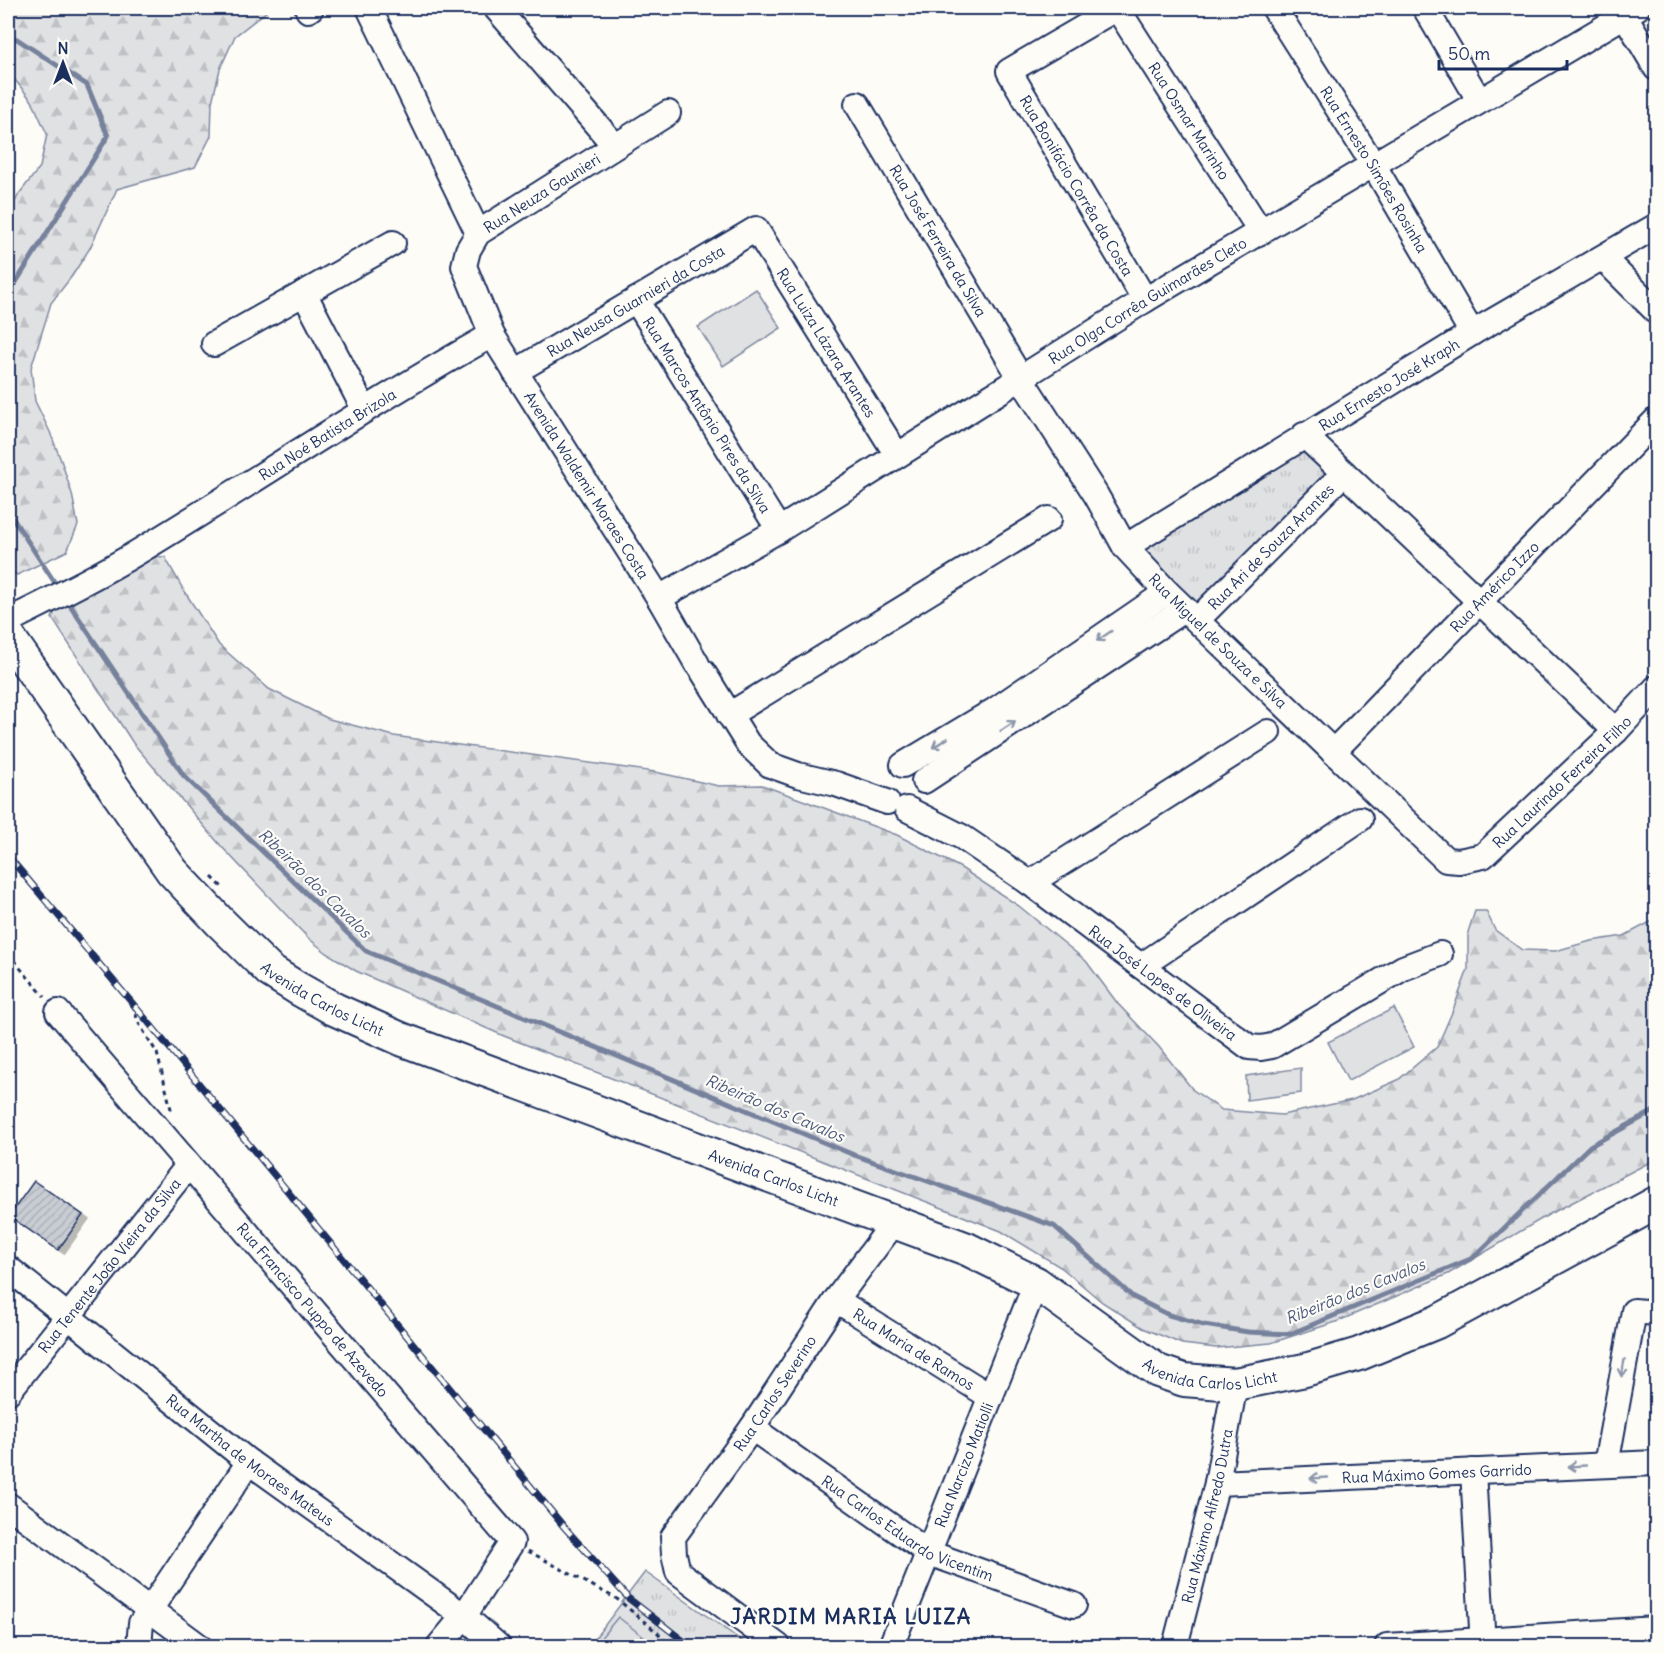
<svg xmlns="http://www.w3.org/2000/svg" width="1664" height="1654" font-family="Delius,sans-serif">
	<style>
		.grass { fill: url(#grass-tufts); stroke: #7e88a0; stroke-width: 1.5 }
		.forest { fill: url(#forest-firs); stroke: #7e88a0; stroke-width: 1.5 }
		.pitch { fill: #e0e1e3; stroke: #7e88a0; stroke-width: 1.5 }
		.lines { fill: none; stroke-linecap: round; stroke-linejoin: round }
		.stream { stroke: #76819c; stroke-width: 5 }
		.building { fill: url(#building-hatch); stroke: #1b2f5e; stroke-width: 1.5; filter: url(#shadow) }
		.minor-casing { stroke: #1b2f5e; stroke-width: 28 }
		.major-casing { stroke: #1b2f5e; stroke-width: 36 }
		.path { stroke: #1b2f5e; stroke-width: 3; stroke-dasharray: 4.5 4.5; stroke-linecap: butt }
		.minor { stroke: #fdfcf7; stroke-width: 24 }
		.major { stroke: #fdfcf7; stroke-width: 32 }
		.rail-casing { stroke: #1b2f5e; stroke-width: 7 }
		.rail { stroke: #fdfcf7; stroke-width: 4.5; stroke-dasharray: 14; stroke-linecap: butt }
		.oneway { stroke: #8c96aa }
		.labels { text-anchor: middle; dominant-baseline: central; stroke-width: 4.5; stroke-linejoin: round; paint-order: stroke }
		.street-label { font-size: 15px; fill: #1b2f5e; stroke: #fdfcf7 }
		.water-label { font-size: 16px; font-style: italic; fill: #49587d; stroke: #fdfcf7 }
		.district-label { font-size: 21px; font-weight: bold; letter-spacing: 1.5px; fill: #1b2f5e; stroke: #fdfcf7 }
	</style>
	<defs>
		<pattern id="grass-tufts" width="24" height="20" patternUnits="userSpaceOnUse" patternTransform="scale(1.5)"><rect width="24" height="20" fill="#e0e1e3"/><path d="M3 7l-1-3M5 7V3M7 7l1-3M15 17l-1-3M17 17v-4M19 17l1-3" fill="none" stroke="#c0c1c5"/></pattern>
		<pattern id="forest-firs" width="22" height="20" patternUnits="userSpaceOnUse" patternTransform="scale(1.5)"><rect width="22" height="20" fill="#e0e1e3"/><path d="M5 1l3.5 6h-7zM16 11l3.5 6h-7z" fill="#c0c1c5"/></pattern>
		<pattern id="building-hatch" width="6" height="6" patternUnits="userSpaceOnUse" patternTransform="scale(1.5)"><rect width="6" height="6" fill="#c9ccd3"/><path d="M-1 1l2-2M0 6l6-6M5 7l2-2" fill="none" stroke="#acb0b8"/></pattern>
		<filter id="shadow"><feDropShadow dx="6" dy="4" stdDeviation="0" flood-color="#0004"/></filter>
	</defs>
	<rect width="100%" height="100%" fill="#fdfcf7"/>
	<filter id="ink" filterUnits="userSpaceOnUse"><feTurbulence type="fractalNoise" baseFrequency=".0167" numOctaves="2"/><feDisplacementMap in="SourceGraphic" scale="12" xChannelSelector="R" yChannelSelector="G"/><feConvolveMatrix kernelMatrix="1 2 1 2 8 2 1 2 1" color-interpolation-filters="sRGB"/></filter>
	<g filter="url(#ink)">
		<path class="grass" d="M1304 435 1344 473 1197 620 1125 547Z
			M645 1572 749 1646H589Z"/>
		<path class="forest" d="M8 8H271L235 36 220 69 212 102 211 136 195 167 117 189 90 248 72 276 51 303 31 368 35 401 50 432 62 463 72 494 78 525 67 551 17 575 8 568V215L19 194 40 167 47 134 32 101 11 75H8Z
			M153 556 165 557 183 589 219 645 269 689 329 719 394 736 655 772 719 786 762 785 897 835 961 868 1019 906 1086 961 1118 1004 1159 1047 1193 1090 1222 1110 1282 1115 1352 1100 1398 1080 1437 1047 1453 1010 1468 969V932L1475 911H1486L1495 930 1522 950 1555 951 1591 941 1624 936 1656 919V1159L1548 1215 1448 1274 1336 1322 1271 1343 1216 1348 1182 1344 1143 1328 1102 1302 1062 1268 1001 1231 504 1036 356 971 327 953 308 938 221 846 133 743 52 618 56 609Z"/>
		<path class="pitch" d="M756 289 781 328 723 366 698 327Z
			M1394 1008 1414 1047 1348 1081 1328 1042Z
			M1301 1068V1093L1247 1100 1246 1076Z
			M618 1617 645 1638 638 1646H594Z"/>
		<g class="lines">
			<path class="stream" d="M8 37 17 39 87 85 108 136 8 295
				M8 511 59 589
				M66 599 184 776 366 951 854 1155 1054 1226 1133 1297 1169 1315 1204 1325 1248 1332 1290 1334 1473 1258 1590 1146 1656 1110"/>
		</g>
		<path class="building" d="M34 1181 83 1215 58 1250 9 1216Z"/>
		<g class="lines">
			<g class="minor-casing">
				<g id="minor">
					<path d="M369 8 478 233"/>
					<path d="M496 8 615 146"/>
					<path id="s1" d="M1117 8 1009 71 1145 300"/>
					<path id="s2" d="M1117 8 1261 232"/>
					<path id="s3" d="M1274 8 1373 164 1472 333"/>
					<path d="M1425 8 1479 100"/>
					<path d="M308 10 311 8"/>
					<path d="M1624 14 1656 68"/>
					<path id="s4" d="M857 104 1020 377 1096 495 1125 547 1167 592 1446 860 1459 861 1483 856 1616 731 1656 688"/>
					<path d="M1603 258 1656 311"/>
					<path d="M304 293 364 409"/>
					<path id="s5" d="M636 300 779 530"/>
					<path id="s6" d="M492 335 464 266 468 250 478 233 668 113"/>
					<path d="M214 344 393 243"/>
					<path id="s7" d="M515 372 756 229 897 455"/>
					<path d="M1304 435 1616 731"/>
					<path id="s8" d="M1125 547 1472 333 1656 226"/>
					<path id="s9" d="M659 598 779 530 1145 300 1637 8"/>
					<path id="s10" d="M1197 620 1344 473"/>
					<path id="s11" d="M8 621C48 601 89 581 128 558 250 485 368 404 492 335L659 598 697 664"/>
					<path d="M703 672 748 744 770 765 798 775 836 784 887 802"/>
					<path d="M729 715 1049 519"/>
					<path id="s12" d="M1333 752 1656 420"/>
					<path d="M903 765 995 710 1167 592"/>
					<path d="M924 781 1185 609"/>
					<path id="s13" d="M907 809 962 837 1030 883 1249 1047 1261 1048 1272 1046 1403 968 1440 954"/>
					<path d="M1030 883 1268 732"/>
					<path d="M1141 966 1360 819"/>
					<path id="s14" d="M58 1012 512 1542 464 1616 439 1646"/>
					<path id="s15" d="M8 1268 249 1462 464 1616 498 1646"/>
					<path id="s16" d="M836 1300 991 1397"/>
					<path id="s17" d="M8 1392 188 1166"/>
					<path id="s18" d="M752 1428 929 1553 1074 1605"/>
					<path d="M1606 1465 1634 1311 1656 1313"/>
					<path d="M1473 1471 1483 1646"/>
					<path id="s19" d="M1217 1483 1656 1463"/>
					<path d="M8 1505 199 1646"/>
					<path d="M139 1646 141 1623 249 1462"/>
					<path id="s20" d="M778 1646 678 1572 674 1554 673 1537 752 1428 836 1300 895 1221"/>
					<path id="s21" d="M891 1646 1036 1283"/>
					<path id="s22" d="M1175 1646 1217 1483 1235 1384"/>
					<path d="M1387 1646 1656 1629"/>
				</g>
			</g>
			<g class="major-casing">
				<g id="major">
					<path id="s23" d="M8 636 172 871 220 922 270 971 297 988 334 1009 401 1039 967 1249 1036 1283 1158 1371 1184 1380 1235 1384 1305 1370 1359 1354 1437 1322 1656 1203"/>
				</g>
			</g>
			<path class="path" d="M212 877 224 889
				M8 954 45 997
				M133 1005 138 1022 157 1053 172 1113
				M528 1551 617 1599 658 1633 669 1646"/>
			<use href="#minor" class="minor"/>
			<use href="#major" class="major"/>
			<g class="rail-casing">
				<path id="rail" d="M8 856 144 1017 565 1528 628 1598 690 1646"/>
			</g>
			<use href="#rail" class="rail"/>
		</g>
		<defs><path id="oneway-shaft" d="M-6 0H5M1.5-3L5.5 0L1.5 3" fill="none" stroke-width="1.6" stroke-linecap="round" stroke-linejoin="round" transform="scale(1.5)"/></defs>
		<g class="oneway">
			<use href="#oneway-shaft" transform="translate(1104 636) rotate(146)"/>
			<use href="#oneway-shaft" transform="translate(1008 726) rotate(-33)"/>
			<use href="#oneway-shaft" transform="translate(940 743) rotate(149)"/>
			<use href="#oneway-shaft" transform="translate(1623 1368) rotate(100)"/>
			<use href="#oneway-shaft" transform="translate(1577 1466) rotate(177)"/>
			<use href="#oneway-shaft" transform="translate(1319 1478) rotate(177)"/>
		</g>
	</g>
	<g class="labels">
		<g class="street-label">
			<text stroke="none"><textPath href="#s2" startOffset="134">Rua Osmar Marinho</textPath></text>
			<text stroke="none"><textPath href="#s3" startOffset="190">Rua Ernesto Simões Rosinha</textPath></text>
			<text stroke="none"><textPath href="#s1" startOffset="258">Rua Bonifácio Corrêa da Costa</textPath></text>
			<text stroke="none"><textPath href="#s6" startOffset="186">Rua Neuza Gaunieri</textPath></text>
			<text stroke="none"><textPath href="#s4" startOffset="159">Rua José Ferreira da Silva</textPath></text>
			<text stroke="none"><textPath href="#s7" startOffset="140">Rua Neusa Guarnieri da Costa</textPath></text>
			<text stroke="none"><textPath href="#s9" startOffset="572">Rua Olga Corrêa Guimarães Cleto</textPath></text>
			<text stroke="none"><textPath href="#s7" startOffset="414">Rua Luiza Lázara Arantes</textPath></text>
			<text stroke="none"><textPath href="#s8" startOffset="310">Rua Ernesto José Kraph</textPath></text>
			<text stroke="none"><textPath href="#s5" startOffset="135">Rua Marcos Antônio Pires da Silva</textPath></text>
			<text stroke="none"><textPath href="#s11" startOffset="370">Rua Noé Batista Brizola</textPath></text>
			<text stroke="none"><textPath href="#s11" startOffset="740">Avenida Waldemir Moraes Costa</textPath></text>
			<text stroke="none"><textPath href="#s10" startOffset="104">Rua Ari de Souza Arantes</textPath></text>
			<text stroke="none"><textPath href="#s12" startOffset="231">Rua Américo Izzo</textPath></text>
			<text stroke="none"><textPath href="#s4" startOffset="650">Rua Miguel de Souza e Silva</textPath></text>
			<text stroke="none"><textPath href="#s4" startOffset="1112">Rua Laurindo Ferreira Filho</textPath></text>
			<text stroke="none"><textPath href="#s13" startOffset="310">Rua José Lopes de Oliveira</textPath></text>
			<text stroke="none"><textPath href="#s23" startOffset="486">Avenida Carlos Licht</textPath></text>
			<text stroke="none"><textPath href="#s23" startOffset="972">Avenida Carlos Licht</textPath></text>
			<text stroke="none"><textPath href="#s17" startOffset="162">Rua Tenente João Vieira da Silva</textPath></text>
			<text stroke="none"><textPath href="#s14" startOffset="392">Rua Francisco Puppo de Azevedo</textPath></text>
			<text stroke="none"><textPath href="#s16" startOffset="92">Rua Maria de Ramos</textPath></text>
			<text stroke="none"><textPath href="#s23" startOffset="1458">Avenida Carlos Licht</textPath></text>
			<text stroke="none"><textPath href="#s20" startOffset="336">Rua Carlos Severino</textPath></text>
			<text stroke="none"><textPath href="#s15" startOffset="309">Rua Martha de Moraes Mateus</textPath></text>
			<text stroke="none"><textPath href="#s21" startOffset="195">Rua Narcizo Matiolli</textPath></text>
			<text stroke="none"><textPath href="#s19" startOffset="220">Rua Máximo Gomes Garrido</textPath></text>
			<text stroke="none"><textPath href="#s22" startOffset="134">Rua Máximo Alfredo Dutra</textPath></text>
			<text stroke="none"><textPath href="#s18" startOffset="186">Rua Carlos Eduardo Vicentim</textPath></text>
		</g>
		<g class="water-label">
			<text transform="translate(315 883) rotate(44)">Ribeirão dos Cavalos</text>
			<text transform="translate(775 1108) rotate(23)">Ribeirão dos Cavalos</text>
			<text transform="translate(1355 1291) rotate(-22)">Ribeirão dos Cavalos</text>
		</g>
		<g class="district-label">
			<text x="851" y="1616">JARDIM MARIA LUIZA</text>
		</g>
	</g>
	<rect width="1664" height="1654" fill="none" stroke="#fdfcf7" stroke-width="30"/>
	<rect x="15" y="15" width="1634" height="1624" fill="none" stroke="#1b2f5e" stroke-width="2" filter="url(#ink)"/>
	<g transform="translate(63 63)" stroke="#fdfcf7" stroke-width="4.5" paint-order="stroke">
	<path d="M0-4.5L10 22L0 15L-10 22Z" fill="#1b2f5e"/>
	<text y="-9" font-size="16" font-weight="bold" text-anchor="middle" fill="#1b2f5e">N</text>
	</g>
	<path d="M1439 60v9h128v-9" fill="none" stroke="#1b2f5e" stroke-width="3"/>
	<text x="1448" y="60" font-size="18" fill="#1b2f5e" stroke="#fdfcf7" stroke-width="4.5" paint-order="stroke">50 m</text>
</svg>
